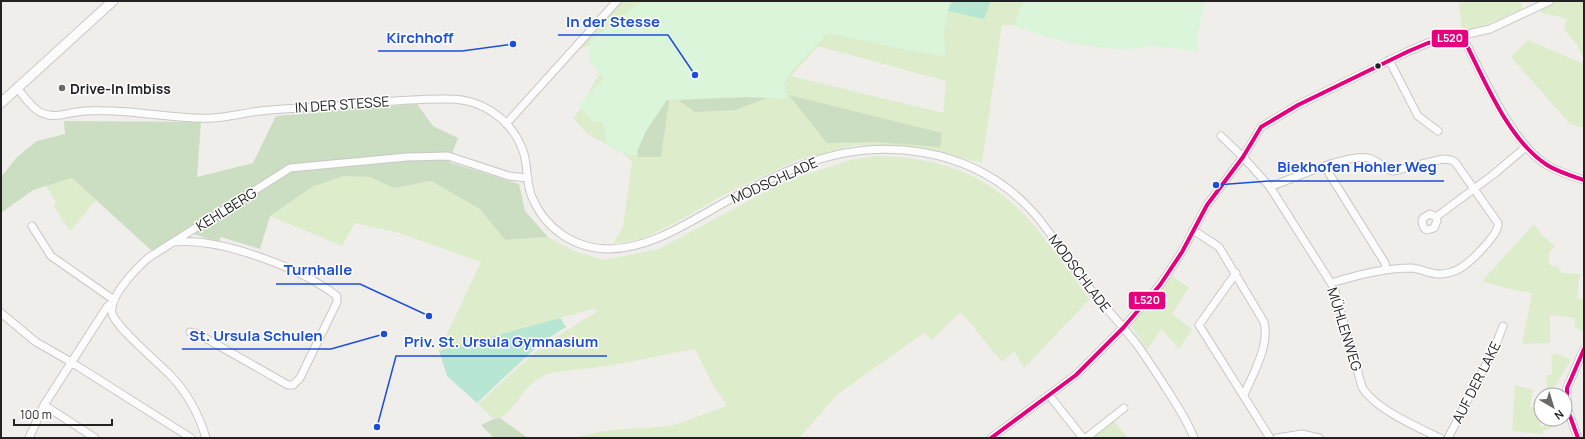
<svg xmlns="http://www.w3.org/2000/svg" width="1585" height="439" font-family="Manrope,sans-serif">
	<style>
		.grass { fill: #ddeccb; fill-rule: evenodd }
		.forest { fill: #cbdec1 }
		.park { fill: #daf5da }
		.pitch { fill: #b7e6d2 }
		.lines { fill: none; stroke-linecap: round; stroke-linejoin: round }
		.minor-casing { stroke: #c9c8c7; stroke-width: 9 }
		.tertiary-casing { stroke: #c9c8c7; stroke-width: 11 }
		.minor { stroke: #fdfcfc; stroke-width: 7 }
		.tertiary { stroke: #fdfcfc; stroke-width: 9 }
		.bus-1-casing { stroke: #fff; stroke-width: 7 }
		.bus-1 { stroke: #e5007d; stroke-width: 4 }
		.bus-dot { fill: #222; stroke: #fff; stroke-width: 1.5 }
		.poi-dot { fill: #6a6968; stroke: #fff; stroke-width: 1.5 }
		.labels { text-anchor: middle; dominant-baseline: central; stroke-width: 3; stroke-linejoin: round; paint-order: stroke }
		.poi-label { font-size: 14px; font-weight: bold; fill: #222; stroke: #fff; text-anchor: start }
		.street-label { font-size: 14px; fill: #222; stroke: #fff }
		.leader { fill: none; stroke: #1d4ed8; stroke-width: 1.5 }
		.callout-dot { fill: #1d4ed8; stroke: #fff; stroke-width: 1.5 }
		.callout-label { font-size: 15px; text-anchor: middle; font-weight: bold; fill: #1d4ed8; stroke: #fff; stroke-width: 3; stroke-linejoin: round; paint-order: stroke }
		.line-badge { stroke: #fff; stroke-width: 1.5 }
		.badge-label { font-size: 11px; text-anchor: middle; font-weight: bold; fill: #fff }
	</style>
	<rect width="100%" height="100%" fill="#f0eeeb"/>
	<path class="grass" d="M620 1H782L661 85 638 157H661L671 90 802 1H1047L1041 26 1002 25 982 163 936 152 896 146 856 145 797 160 725 194 675 223 641 239 613 244 623 227 632 162 623 153 587 134 573 117C584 110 588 90 597 78 602 71 609 64 615 57L604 41 574 51ZM818 46 946 81 943 113 791 76Z
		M1459 1H1520L1523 9 1491 23 1462 32Z
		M1556 1H1584V59L1577 45 1564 29 1567 19 1539 12 1544 6Z
		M1528 40 1584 64V128L1570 124 1511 57Z
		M877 156C954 158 1002 181 1048 243 1063 261 1075 281 1090 299L1024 368 1014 351 1002 362 961 312 932 340 924 333 838 394 799 438H571L610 430 671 426 727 406 713 385 695 349C666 354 637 361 607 366 589 369 557 369 541 377 523 385 513 417 494 419L478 404 543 345 598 311 593 309 439 351 481 262 399 233 355 223 342 246 270 216 312 187 343 176 370 177 394 188 431 181 480 209 505 240 548 237 574 251 604 260 659 249 783 182 851 160Z
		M72 178 96 200 70 231 54 206 56 203 46 186Z
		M1534 224 1542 235 1555 246C1548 251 1547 259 1551 266H1557L1563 273 1582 274 1579 279 1577 298 1584 299V332L1574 326 1575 318 1550 315V343L1522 344 1532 293 1510 289 1482 281Z
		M1172 276 1189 288 1172 314 1192 329 1179 349 1161 329 1147 350 1132 327 1135 320Z
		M1558 354 1571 360 1555 386 1547 390 1546 376 1552 374 1551 355Z
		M1515 385 1533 390 1530 407 1541 409 1540 427 1559 420 1560 424 1543 431V434L1512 431Z
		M1113 420 1128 438H1097L1095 435Z"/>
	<path class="forest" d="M671 90 661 157H638L634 111Z
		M789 95 942 133 940 147 875 142 827 143Z
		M772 96 736 110 695 112 678 100Z
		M417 104 433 126 458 138 449 162 519 184 525 211 548 237 505 240 480 209 431 181 394 188 370 177 343 176 312 187 270 216 260 249 221 237 219 242 184 231 152 251 72 178 33 190 1 213V177L17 157 37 141 65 134 64 121 201 122 197 177 253 163 276 116Z
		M500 418 528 438H494L481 425 494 419Z"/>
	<path class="park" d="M642 1H950L944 32 945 56 911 51 828 33 791 72 784 83 786 93 788 95 784 99 746 97 667 100 646 131 635 156 607 146 603 122 592 121 579 104 604 79 589 60 590 41Z
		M1024 1H1205L1197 37 1198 51 1153 46 1128 50 1090 46 1068 43 1013 26Z"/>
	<path class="pitch" d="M952 1H991L984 19 948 11Z
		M560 318 566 327 542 342 477 403 447 376 439 351Z"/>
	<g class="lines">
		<g class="minor-casing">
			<path id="minor" d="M1462 36C1482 73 1511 143 1547 165 1559 172 1571 176 1584 180
				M1389 60 1418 116 1438 131
				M17 88C26 98 34 113 49 115 58 117 68 113 77 112 89 110 101 111 113 111 146 112 180 120 213 118 232 117 251 111 270 110 291 108 313 108 334 106 373 103 411 98 449 99 483 99 514 121 524 154 528 168 526 184 532 197 545 229 575 249 610 249 653 248 692 220 729 200 752 187 775 176 800 166 879 135 972 146 1032 211 1054 235 1070 266 1092 291 1107 310 1124 327 1138 346 1148 360 1157 374 1166 388 1176 404 1187 420 1194 438
				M506 124 617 1
				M1221 136 1243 157 1270 187 1331 283 1335 291 1362 387C1375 409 1417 427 1440 438
				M1325 167 1385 263 1386 270
				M1270 187C1291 179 1349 153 1368 158 1377 160 1384 169 1393 171L1443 159 1451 160 1455 162 1498 223C1500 233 1473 259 1465 265 1459 270 1450 273 1442 274 1431 275 1423 269 1412 268 1384 268 1358 275 1331 283
				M1436 217 1437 221 1434 228 1427 230 1424 228 1422 222 1423 218 1430 214 1436 217 1494 174 1526 147
				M1193 230 1219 247 1264 322C1270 345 1253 374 1244 395
				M175 242C222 238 300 268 337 296V302L300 378 293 385H288L200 335 190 332
				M1236 273 1199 325 1270 438
				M1 313 36 342 71 362 191 438
				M1049 395 1083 438
				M44 405 95 438
				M29 438 44 405 107 307 114 300 51 256 32 226
				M206 438C199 415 189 395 172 377 160 364 115 327 112 313 109 296 136 269 148 258L290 168 407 157 448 156 509 176 528 178
				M991 438 1076 375 1123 328 1160 285 1182 252 1207 205 1243 157 1261 127 1298 105 1409 51 1428 43 1490 29 1550 1
				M1086 438 1124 408
				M1277 438 1302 434 1319 438
				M1448 438 1495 347 1503 326
				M1578 438 1567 408V388L1584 349"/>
		</g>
		<g class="tertiary-casing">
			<path id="tertiary" d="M1 103 113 1"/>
		</g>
		<use href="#minor" class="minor"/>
		<use href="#tertiary" class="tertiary"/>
		<g class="bus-1-casing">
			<path id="bus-1" d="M991 438 1076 375 1123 328 1160 285 1182 252 1207 205 1243 157 1261 127 1298 105 1409 51 1428 43 1462 36C1484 78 1507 139 1547 165 1558 172 1572 176 1584 180
				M1578 438 1567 408V388L1584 349"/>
		</g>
		<use href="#bus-1" class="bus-1"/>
	</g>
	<circle class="bus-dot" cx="1378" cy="66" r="3.5"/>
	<circle class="poi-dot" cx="62" cy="88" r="4"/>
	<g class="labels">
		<g class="poi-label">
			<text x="70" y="88">Drive-In Imbiss</text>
		</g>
		<g class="street-label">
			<text transform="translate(342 104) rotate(-4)">IN DER STESSE</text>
			<text transform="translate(774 180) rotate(-24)">MODSCHLADE</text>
			<text transform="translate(226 209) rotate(-32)">KEHLBERG</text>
			<text transform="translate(1080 273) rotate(53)">MODSCHLADE</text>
			<text transform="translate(1345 329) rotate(73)">MÜHLENWEG</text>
			<text transform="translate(1476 382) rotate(-63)">AUF DER LAKE</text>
		</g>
	</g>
	<path class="leader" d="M695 75L668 35H558M513 44L462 51H378M1216 185L1269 181H1444M429 316L360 284H276M384 334L331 349H182M377 427L396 356H607"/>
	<g class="callout-dot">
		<circle cx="695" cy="75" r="4"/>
		<circle cx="513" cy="44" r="4"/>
		<circle cx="1216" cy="185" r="4"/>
		<circle cx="429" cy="316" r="4"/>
		<circle cx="384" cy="334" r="4"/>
		<circle cx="377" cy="427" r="4"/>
	</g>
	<g class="callout-label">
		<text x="613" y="27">In der Stesse</text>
		<text x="420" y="43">Kirchhoff</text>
		<text x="1357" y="172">Biekhofen Hohler Weg</text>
		<text x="318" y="275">Turnhalle</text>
		<text x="256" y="341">St. Ursula Schulen</text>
		<text x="501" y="347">Priv. St. Ursula Gymnasium</text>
	</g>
	<g class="line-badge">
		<rect x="1431" y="29" width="38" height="19" rx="4" fill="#e5007d"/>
		<rect x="1128" y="291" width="38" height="19" rx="4" fill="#e5007d"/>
	</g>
	<g class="badge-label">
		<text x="1450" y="42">L520</text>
		<text x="1147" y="304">L520</text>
	</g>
	<rect width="1585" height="439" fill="none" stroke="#222222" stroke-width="4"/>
	<g transform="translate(1553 407) rotate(142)"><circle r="19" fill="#ffffff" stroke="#a7a7a7"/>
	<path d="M0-3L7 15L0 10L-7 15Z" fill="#6a6968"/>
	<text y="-6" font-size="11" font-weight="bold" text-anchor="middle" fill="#222222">N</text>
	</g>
	<path d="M14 419v6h98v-6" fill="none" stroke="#222222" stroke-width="2"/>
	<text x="20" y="419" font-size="12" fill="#222222" stroke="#ffffff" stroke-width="3" paint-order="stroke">100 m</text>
</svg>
